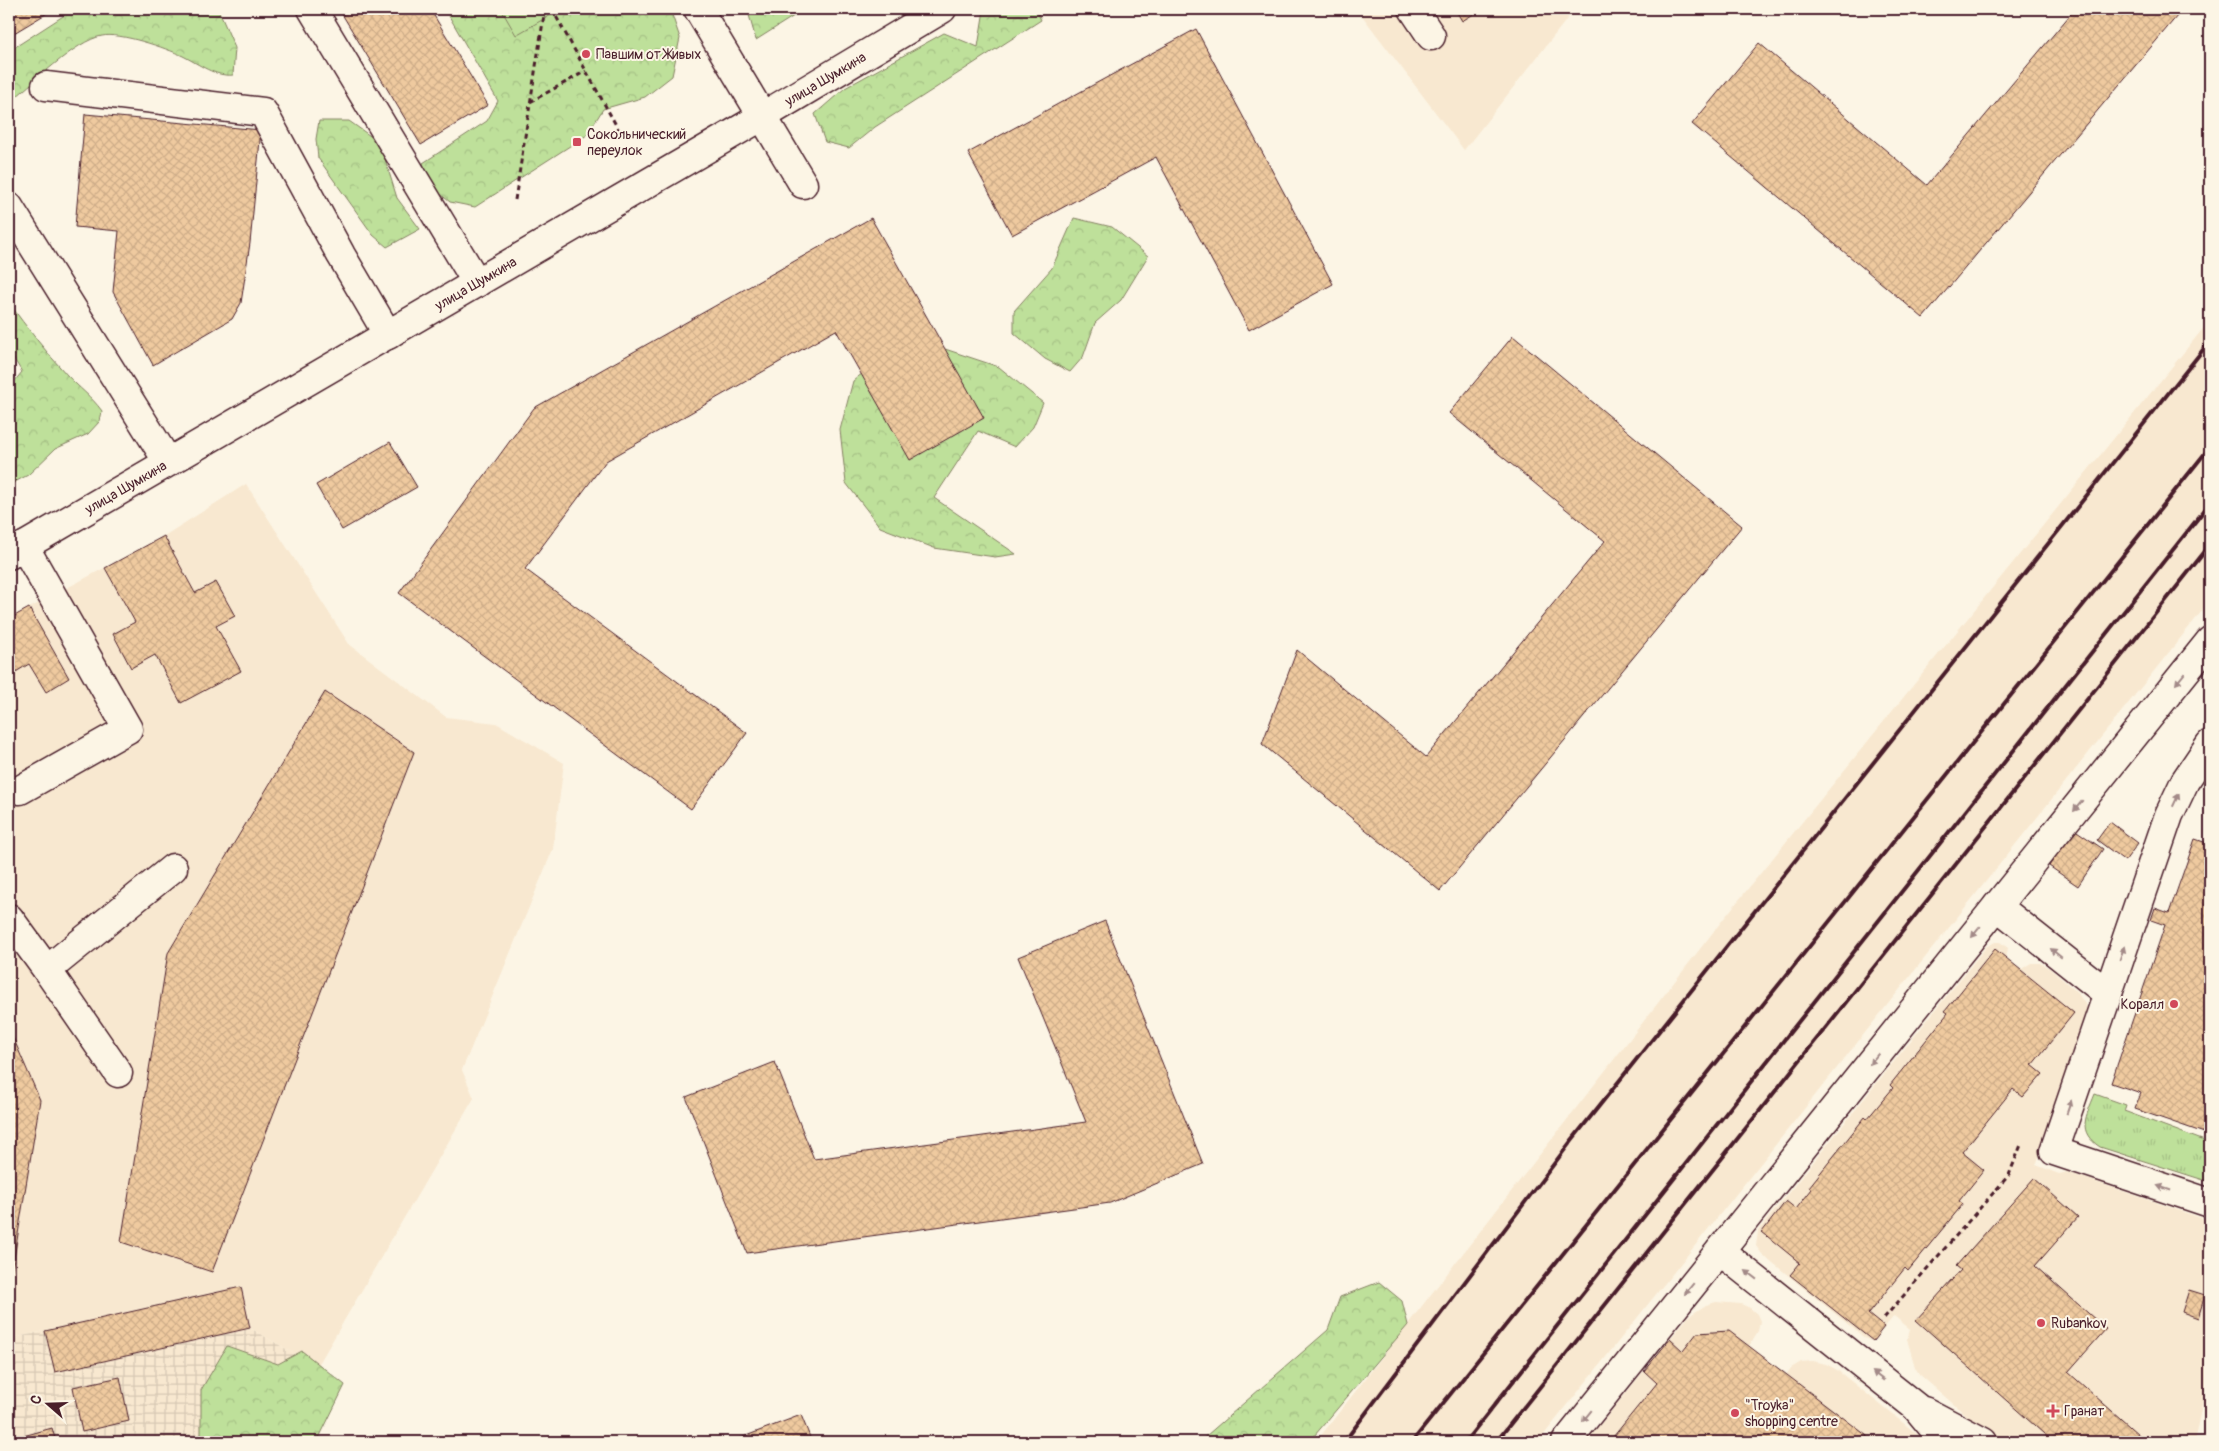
<svg xmlns="http://www.w3.org/2000/svg" width="2219" height="1451" font-family="Pangolin,sans-serif">
	<style>
		.built { fill: #f8e8d0 }
		.industrial { fill: url(#industrial-grid) }
		.grass { fill: url(#grass-tufts); stroke: #848062 }
		.forest { fill: url(#forest-crowns); stroke: #848062 }
		.park { fill: #bee09a; stroke: #848062 }
		.building { fill: url(#building-cross-hatch); stroke: #4a1f2b }
		.lines { fill: none; stroke-linecap: round; stroke-linejoin: round }
		.minor-casing { stroke: #4a1f2b; stroke-width: 31 }
		.path { stroke: #4a1f2b; stroke-width: 3; stroke-dasharray: 5 4; stroke-linecap: butt }
		.minor { stroke: #fcf5e5; stroke-width: 28 }
		.rail { stroke: #4a1f2b; stroke-width: 4 }
		.oneway { fill: #a38a88 }
		.poi-dot { fill: #d1495b; stroke: #fcf5e5; stroke-width: 2 }
		.labels { text-anchor: middle; dominant-baseline: central; stroke-width: 4; stroke-linejoin: round; paint-order: stroke }
		.poi-label { font-size: 14px; fill: #4a1f2b; stroke: #fcf5e5; text-anchor: start }
		.street-label { font-size: 14px; fill: #4a1f2b; stroke: #fcf5e5 }
	</style>
	<defs>
		<pattern id="industrial-grid" width="8" height="8" patternUnits="userSpaceOnUse" patternTransform="scale(1.25)"><rect width="8" height="8" fill="#f8e8d0"/><path d="M0 4h8M4 0v8" fill="none" stroke="#d6c7b3"/></pattern>
		<pattern id="grass-tufts" width="24" height="20" patternUnits="userSpaceOnUse" patternTransform="scale(1.25)"><rect width="24" height="20" fill="#bee09a"/><path d="M3 7l-1-3M5 7V3M7 7l1-3M15 17l-1-3M17 17v-4M19 17l1-3" fill="none" stroke="#a5c085"/></pattern>
		<pattern id="forest-crowns" width="20" height="18" patternUnits="userSpaceOnUse" patternTransform="scale(1.25)"><rect width="20" height="18" fill="#bee09a"/><path d="M2 6a3 3 0 1 1 6 0M12 15a3 3 0 1 1 6 0" fill="none" stroke="#a5c085"/></pattern>
		<pattern id="building-cross-hatch" width="8" height="8" patternUnits="userSpaceOnUse" patternTransform="scale(1.25)"><rect width="8" height="8" fill="#efca9f"/><path d="M0 0l8 8M0 8l8-8" fill="none" stroke="#cead89"/></pattern>
	</defs>
	<rect width="100%" height="100%" fill="#fcf5e5"/>
	<filter id="ink" filterUnits="userSpaceOnUse"><feTurbulence type="fractalNoise" baseFrequency=".02" numOctaves="2"/><feDisplacementMap in="SourceGraphic" scale="10" xChannelSelector="R" yChannelSelector="G"/><feConvolveMatrix kernelMatrix="1 2 1 2 8 2 1 2 1" color-interpolation-filters="sRGB"/></filter>
	<g filter="url(#ink)">
		<path class="built" d="M1357 9H1575L1464 150Z
			M2210 320V601L1538 1442H1316L1721 922Z
			M246 484 349 644 446 717 496 723 564 763 553 849 462 1070 474 1098 317 1367 250 1328 241 1287 9 1339V619L164 536Z
			M1995 942H2000L2008 948 2006 959 2020 970 2031 963H2040L2049 968 2077 992 2087 1007 2086 1025 2036 1165 2059 1174 2067 1172 2210 1221V1368L2194 1442H2003L1991 1437 1919 1374 1915 1367 1907 1339 1910 1329 1894 1316 1873 1341 1866 1339 1762 1254 1756 1246 1758 1231 1986 947Z
			M1716 1302 1741 1304 1750 1308 1757 1314 1760 1321 1758 1331 1749 1346 1786 1375 1791 1368 1801 1362 1813 1361 1826 1364 1837 1370 1927 1442H1586L1689 1316 1706 1305Z"/>
		<path class="industrial" d="M241 1287 250 1328 317 1367 264 1442H9V1339Z"/>
		<path class="grass" d="M2095 1094 2126 1105 2124 1111 2210 1143V1182L2100 1147C2076 1131 2086 1117 2095 1094Z"/>
		<path class="forest" d="M74 9H218L235 48 233 75C215 77 199 64 183 56 166 48 120 32 102 36 76 40 30 86 9 103V51Z
			M445 9H670L680 38 672 76 645 97 603 109 587 135 475 207 450 202 429 185 423 163 487 121 498 101Z
			M750 9H805L756 40 749 15Z
			M986 9H1036L1041 20 875 127 849 148 825 142 815 114 845 88 944 33 978 47 984 10Z
			M319 121H349L380 143 397 198 420 229 387 247 373 235 318 158 316 139Z
			M1074 218 1112 227 1148 256 1121 300 1095 323 1083 357 1070 372 1045 359 1014 333V311L1052 268Z
			M9 303C27 328 46 352 67 375 79 388 91 396 102 411L100 421 88 434 55 449 28 475 9 485V388L22 372 9 351Z
			M927 343 999 367 1043 403 1033 427 1015 447 978 431 934 498 1016 554 995 557 934 548 880 527 846 483 840 430 853 381 890 351Z
			M1379 1282 1402 1301 1408 1325 1309 1442H1199L1328 1330 1340 1297Z
			M227 1346 278 1364 302 1351 345 1385 317 1442H201V1390Z"/>
		<path class="park" d="M501 9H561L516 35Z"/>
		<path class="building" d="M9 9H54L9 36Z
			M339 9H430L488 105 421 145Z
			M1455 9H1482L1462 21Z
			M2075 9H2183L1923 318 1692 124 1759 43 1927 185Z
			M1196 29 1333 284 1249 330 1156 157 1012 235 968 153Z
			M85 114 261 130 250 243 241 303 232 319 153 365 113 292 119 231 75 227Z
			M871 218 984 418 910 460 836 330 606 461 525 569 747 733 691 809 399 593 534 408Z
			M1513 336 1742 526 1440 891 1262 744 1297 650 1426 757 1605 541 1449 413Z
			M9 364 13 372 9 375Z
			M390 442 417 487 342 530 316 485Z
			M164 536 195 593 216 582 235 616 216 626 241 671 181 703 155 655 131 668 113 634 135 622 105 568Z
			M29 608 69 678 46 692 29 664 9 676V619Z
			M325 692 414 752 212 1272 121 1242 168 953Z
			M2110 822 2138 843 2125 861 2097 840Z
			M2074 829 2103 849 2078 886 2049 866Z
			M2195 839 2210 844V1135L2135 1109 2141 1093 2111 1083 2165 925 2151 920 2155 908 2169 913Z
			M1105 921 1203 1164 1110 1203 747 1253 686 1097 775 1062 814 1159 1086 1122 1018 957Z
			M1995 949 2074 1013 2032 1065 2043 1074 2023 1097 2013 1089 1962 1152 1984 1170 1959 1201 1963 1204 1908 1271 1905 1268 1868 1314 1884 1327 1873 1341 1790 1275 1800 1263 1762 1232 1786 1201 1796 1209 1812 1189 1809 1187 1865 1117 1867 1119 1893 1088 1890 1085 1948 1013 1945 1011Z
			M9 1028 40 1100 9 1289Z
			M2034 1178 2078 1217 2035 1266 2106 1329 2068 1372 2147 1442H2053L1916 1320 1961 1270 1956 1266Z
			M241 1287 250 1328 55 1372 45 1331Z
			M2189 1290 2205 1295 2198 1318 2182 1312Z
			M1729 1331 1787 1375 1875 1442H1609L1657 1383 1644 1371 1670 1339 1683 1351 1697 1333Z
			M120 1377 129 1421 82 1432 73 1387Z
			M801 1415 812 1442H730Z
			M52 1428 56 1442H9V1440Z"/>
		<g class="lines">
			<g class="minor-casing">
				<g id="minor">
					<path d="M312 9 477 283"/>
					<path d="M698 9 803 184"/>
					<path d="M1413 9 1431 36"/>
					<path d="M46 86 263 112 341 255 388 335"/>
					<path d="M9 207 168 462"/>
					<path id="s1" d="M9 555 763 116 942 9"/>
					<path d="M2210 744 2185 781 2169 815 2054 1151 2210 1203"/>
					<path d="M20 790 128 729 24 546"/>
					<path d="M1997 906 2108 994"/>
					<path d="M9 918 47 970 118 1073"/>
					<path d="M47 970 173 868"/>
					<path d="M1720 1251 1916 1407 1945 1442"/>
					<path d="M1924 1411 1983 1442"/>
					<path d="M1566 1442 2210 641"/>
				</g>
			</g>
			<path class="path" d="M552 9 622 136
				M994 9 998 15
				M530 102 586 71
				M515 200 545 9
				M1884 1318 2009 1175 2021 1145"/>
			<use href="#minor" class="minor"/>
			<path class="rail" d="M1344 1442 1572 1140 2210 341
				M1412 1442 2210 447
				M1465 1442 2210 503
				M1496 1442 2210 545"/>
		</g>
		<defs><path id="oneway-solid" d="M-6-.8H1V-3.2L6.5 0L1 3.2V.8H-6Z" transform="scale(1.25)"/></defs>
		<g class="oneway">
			<use href="#oneway-solid" transform="translate(2180 679) rotate(129)"/>
			<use href="#oneway-solid" transform="translate(2176 800) rotate(-65)"/>
			<use href="#oneway-solid" transform="translate(2078 806) rotate(129)"/>
			<use href="#oneway-solid" transform="translate(1976 932) rotate(129)"/>
			<use href="#oneway-solid" transform="translate(2056 953) rotate(-141)"/>
			<use href="#oneway-solid" transform="translate(2122 953) rotate(-71)"/>
			<use href="#oneway-solid" transform="translate(1874 1059) rotate(129)"/>
			<use href="#oneway-solid" transform="translate(2069 1107) rotate(-71)"/>
			<use href="#oneway-solid" transform="translate(2164 1188) rotate(-161)"/>
			<use href="#oneway-solid" transform="translate(1751 1275) rotate(-142)"/>
			<use href="#oneway-solid" transform="translate(1689 1289) rotate(129)"/>
			<use href="#oneway-solid" transform="translate(1878 1376) rotate(-142)"/>
			<use href="#oneway-solid" transform="translate(1587 1416) rotate(129)"/>
		</g>
	</g>
	<g class="poi-dot">
		<circle cx="586" cy="54" r="5"/>
		<rect x="572" y="137" width="10" height="10" rx="2.5"/>
		<circle cx="2174" cy="1004" r="5"/>
		<circle cx="2041" cy="1323" r="5"/>
		<path d="M2050.5 1403.5h5v5h5v5h-5v5h-5v-5h-5v-5h5z"/>
		<circle cx="1735" cy="1413" r="5"/>
	</g>
	<g class="labels">
		<g class="poi-label">
			<text x="596" y="54">Павшим от Живых</text>
			<text x="587" y="134">Сокольнический<tspan x="587" dy="16">переулок</tspan></text>
			<text x="2164" y="1004" text-anchor="end">Коралл</text>
			<text x="2051" y="1323">Rubankov</text>
			<text x="1745" y="1405">"Troyka"<tspan x="1745" dy="16">shopping centre</tspan></text>
			<text x="2064" y="1411">Гранат</text>
		</g>
		<g class="street-label">
			<text stroke="none"><textPath href="#s1" startOffset="945">улица Шумкина</textPath></text>
			<text stroke="none"><textPath href="#s1" startOffset="540">улица Шумкина</textPath></text>
			<text stroke="none"><textPath href="#s1" startOffset="135">улица Шумкина</textPath></text>
		</g>
	</g>
	<rect width="2219" height="1451" fill="none" stroke="#fcf5e5" stroke-width="30"/>
	<rect x="15" y="15" width="2189" height="1421" fill="none" stroke="#4a1f2b" stroke-width="2" filter="url(#ink)"/>
	<g transform="translate(48 1404) rotate(290)" stroke="#fcf5e5" stroke-width="4" paint-order="stroke">
	<path d="M0-4L9 19L0 12L-9 19Z" fill="#4a1f2b"/>
	<text y="-8" font-size="14" font-weight="bold" text-anchor="middle" fill="#4a1f2b">С</text>
	</g>
</svg>
